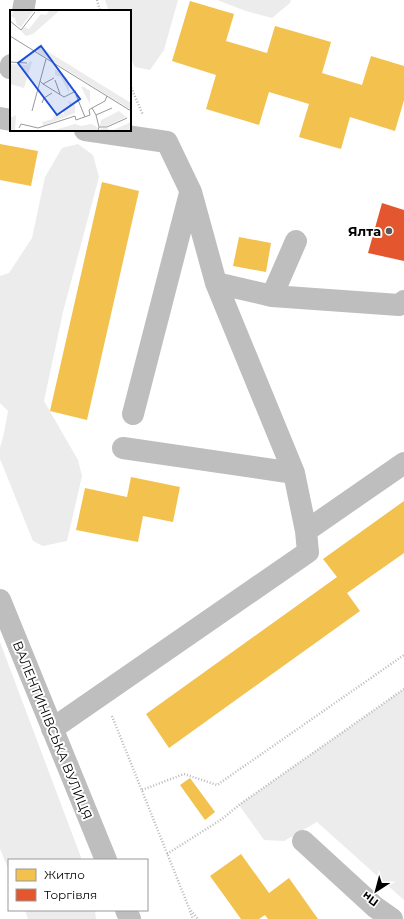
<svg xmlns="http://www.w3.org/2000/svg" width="404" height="919" font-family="Montserrat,sans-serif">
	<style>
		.green { fill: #ececec }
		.homes { fill: #f2c14e }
		.shops { fill: #e4572e }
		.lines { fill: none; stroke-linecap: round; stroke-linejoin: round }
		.path { stroke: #b9b9b9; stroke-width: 2.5; stroke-dasharray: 1 2; stroke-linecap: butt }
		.minor { stroke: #bebebe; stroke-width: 22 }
		.poi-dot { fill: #595959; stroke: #fff; stroke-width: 1.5 }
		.labels { text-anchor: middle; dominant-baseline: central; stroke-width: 4; stroke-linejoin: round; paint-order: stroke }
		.poi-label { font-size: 13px; font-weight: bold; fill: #000; stroke: #fff; text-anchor: end }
		.street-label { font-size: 13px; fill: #000; stroke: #fff }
		.inset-road { fill: none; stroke: #999; stroke-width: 1 }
		.view { fill: #1d4ed8; fill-opacity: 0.15; stroke: #1d4ed8; stroke-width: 2 }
		.inset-edge { fill: none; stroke: #000; stroke-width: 2 }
	</style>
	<rect width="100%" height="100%" fill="#fff"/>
	<path class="green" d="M105 0H178L164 50 150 70 135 67 130 57V11H109Z
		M217 0H291L290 3 272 18 246 11Z
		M78 144 93 155 99 177 63 312 44 401 78 460 82 476 67 541 43 546 33 541 0 459V448L4 433 8 411 0 403V276L9 273 32 238 45 177 62 148Z
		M0 642 82 860H9V871L0 849Z
		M404 689V900L317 822 284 841 264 840 239 805Z
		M25 910H95L96 919H28Z"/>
	<path class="homes" d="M190 1 234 14 226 41 267 53 275 26 331 42 322 73 362 85 371 56 404 66V100L395 131 350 117 341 149 299 137 309 104 269 92 259 125 206 109 216 75 172 61Z
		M0 144 38 151 31 186 0 180Z
		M102 182 139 191 87 420 50 411Z
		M239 237 271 243 266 272 233 266Z
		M131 477 180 487 173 522 143 516 138 542 76 530 85 488 127 497Z
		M404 501V553L347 593 360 611 169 748 146 714 337 577 323 559Z
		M190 778 215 812 205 820 180 785Z
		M241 854 269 893 289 878 318 919H268L265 915 259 919H241L210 876Z"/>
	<path class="shops" d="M382 203 404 210V261L368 253Z"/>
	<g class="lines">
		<path class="path" d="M97 0 100 11
			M130 85 143 115
			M112 716 189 908 198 919
			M142 790 184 774 217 785 404 655
			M167 854 222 819 239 805 404 689
			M190 911 193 919"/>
		<path class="minor" d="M23 11 25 0
			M10 68 11 65
			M0 118 11 120
			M85 130 167 142 191 192 216 283 294 473
			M216 283 272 296 296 241
			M272 296 399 305 404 301
			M133 414 190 193
			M123 448 294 473 306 531
			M0 600 106 860
			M52 729 308 552 306 531 404 463
			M303 841 375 907 392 919
			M126 910 130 919"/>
	</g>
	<circle class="poi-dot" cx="389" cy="231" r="4"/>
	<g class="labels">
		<g class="poi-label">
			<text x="381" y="231">Ялта</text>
		</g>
		<g class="street-label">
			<text transform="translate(53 730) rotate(68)">ВАЛЕНТИНІВСЬКА ВУЛИЦЯ</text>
		</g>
	</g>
	<g transform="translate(10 10)">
		<rect width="121" height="121" fill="#fff"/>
		<path d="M4 0H24L11 17 7 15 5 8 1 6ZM40 0H50L23 24 16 26 11 21 14 17 19 19 31 4 36 5ZM27 35 121 93V100L28 42ZM20 51 22 52 14 78 0 74V54L17 55ZM45 59 58 69 59 83 51 67 45 65ZM74 77 80 81V94L71 77ZM58 91 65 94V103L33 116 32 112 43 109 44 105 54 104 53 99 60 96ZM109 101 116 107 97 116H90L91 110ZM6 105 5 121H0V108ZM121 112V119L117 121H90L91 118H97L101 121ZM65 114 71 116 81 114 87 117 88 121H41Z" fill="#ececec"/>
		<path class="inset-road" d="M0 11 11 20 25 2M0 26 121 101M0 52 17 53M45 70 50 84M30 71 33 74 44 68M33 74 54 87 66 81M66 85 75 107M32 93 34 88 42 83M22 101 36 49M86 105 82 98 95 91 97 86M89 117 86 105 102 98M9 118 11 114 28 118 65 106 66 110 80 105 79 100 82 98M88 121 89 117H97L117 108"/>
		<path class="view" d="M31 36 70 89 47 105 8 53Z"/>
		<rect width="121" height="121" class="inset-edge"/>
	</g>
	<rect x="8" y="859" width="140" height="52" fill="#ffffff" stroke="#999999"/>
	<rect x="16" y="869" width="20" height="12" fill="#f2c14e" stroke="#999999"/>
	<text x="44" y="879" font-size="12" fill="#000000">Житло</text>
	<rect x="16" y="889" width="20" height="12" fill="#e4572e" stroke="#999999"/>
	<text x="44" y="899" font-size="12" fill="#000000">Торгівля</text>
	<g transform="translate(376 891) rotate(216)" stroke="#ffffff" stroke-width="3" paint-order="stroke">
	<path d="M0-3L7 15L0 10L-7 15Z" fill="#000000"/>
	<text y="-6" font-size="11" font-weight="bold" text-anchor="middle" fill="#000000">Пн</text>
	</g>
</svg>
